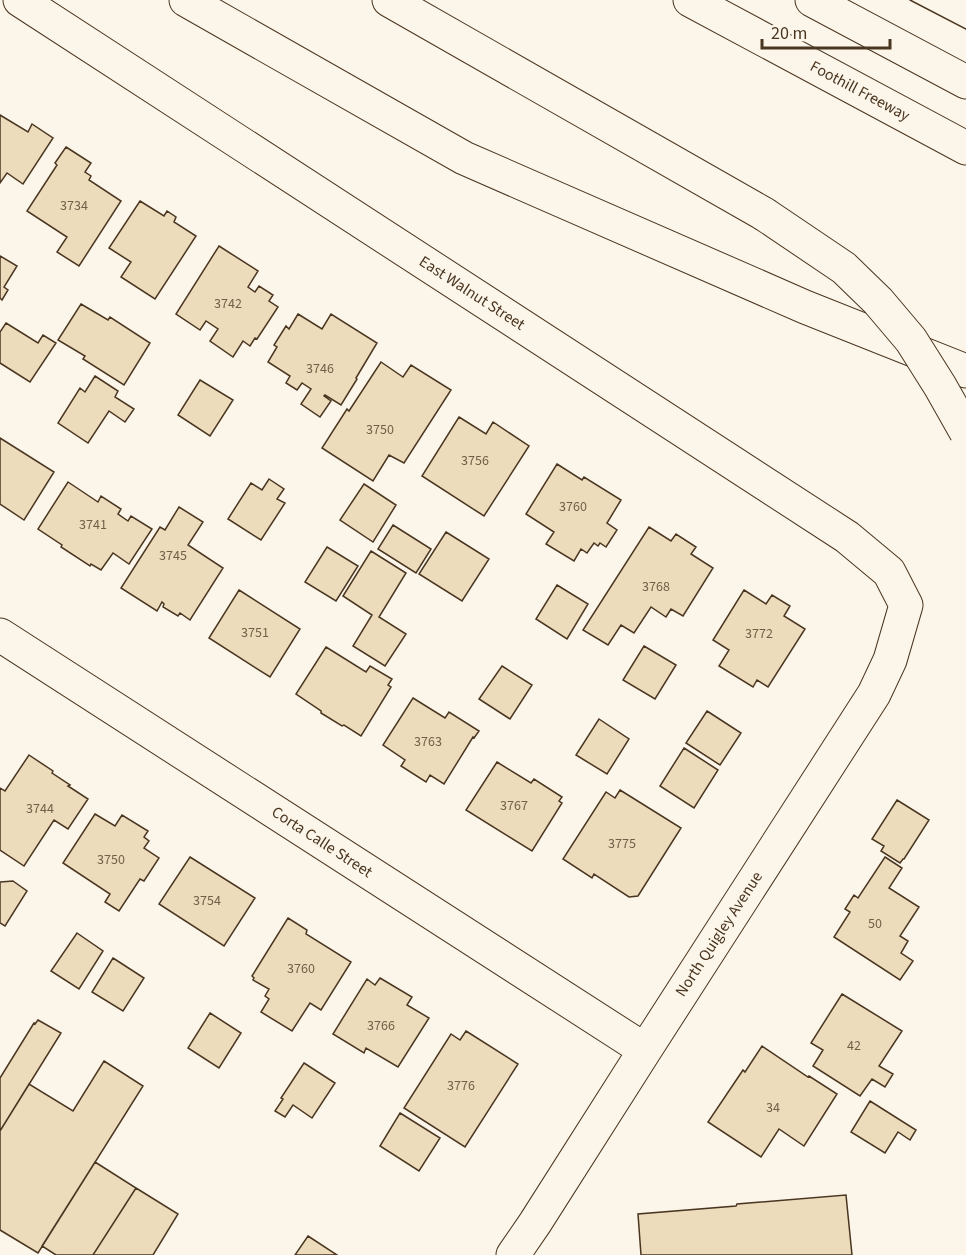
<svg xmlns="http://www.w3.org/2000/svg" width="966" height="1255" font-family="'Source Sans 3',sans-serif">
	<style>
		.building { fill: #ecdcbc; stroke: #4a3520; stroke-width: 1.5 }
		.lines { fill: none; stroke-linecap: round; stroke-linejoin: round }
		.street-casing { stroke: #4a3520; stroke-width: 35 }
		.highway-casing { stroke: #4a3520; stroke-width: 35 }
		.street { stroke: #fbf6e9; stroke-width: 33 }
		.highway { stroke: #fbf6e9; stroke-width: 33 }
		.tram { stroke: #4a3520; stroke-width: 1.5 }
		.highway-bridge-casing { stroke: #4a3520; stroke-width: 35; stroke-linecap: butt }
		.highway-bridge { stroke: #fbf6e9; stroke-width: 33 }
		.labels { text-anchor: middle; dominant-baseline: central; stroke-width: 4.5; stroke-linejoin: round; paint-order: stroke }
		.number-label { font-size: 14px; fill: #725f47 }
		.street-label { font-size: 16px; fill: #4a3520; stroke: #fbf6e9 }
	</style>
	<rect width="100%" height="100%" fill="#fbf6e9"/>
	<path class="building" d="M0 115 28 132 32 124 53 138 23 184 7 173 0 183Z
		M66 147 91 163 85 172 91 176 89 180 121 201 79 266 57 252 67 237 27 211 57 165 55 163Z
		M140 201 164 216 167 211 176 217 174 222 196 236 155 299 121 277 131 262 109 248Z
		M219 246 258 271 248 287 255 292 259 286 273 295 269 301 278 307 257 339 255 338 250 346 243 341 233 357 210 341 218 329 206 321 200 330 176 314Z
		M0 256 17 266 4 287 8 290 2 300 0 298Z
		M81 304 108 320 110 317 150 343 124 385 83 359 85 356 58 340Z
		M298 314 322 329 331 314 377 343 356 378 357 379 341 405 325 395 324 396 331 401 320 417 301 404 311 389 302 383 297 390 286 383 290 376 268 362 277 347 274 345 286 326 289 329Z
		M6 323 38 343 43 335 56 343 30 382 0 363V332Z
		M381 362 403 377 411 365 451 390 404 463 389 455 373 481 322 448 347 409 349 411Z
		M95 376 118 391 115 397 134 409 125 422 109 411 88 443 58 423 80 388 85 392Z
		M200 380 233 400 210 436 178 415Z
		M459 417 486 434 493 422 529 446 484 516 422 476Z
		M0 438 54 472 24 520 0 504Z
		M557 464 582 480 584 477 621 500 607 523 617 530 606 547 600 543 598 546 594 543 587 553 581 549 574 561 546 544 554 532 526 514Z
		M269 479 284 489 277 499 285 503 261 540 228 519 251 483 262 490Z
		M68 482 98 502 101 496 121 509 118 514 128 521 131 516 152 529 129 564 113 553 101 570 91 564 90 566 61 547 62 545 38 529Z
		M364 484 396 505 373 542 340 520Z
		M179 507 203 522 188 545 223 568 190 620 180 613 178 616 163 607 164 604 162 602 157 611 121 588 160 527 165 530Z
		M393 525 431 549 416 573 378 549Z
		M649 527 671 541 676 534 696 547 691 554 713 568 683 616 671 609 666 617 651 607 634 633 621 625 608 645 583 630Z
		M446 532 489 559 462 601 419 574Z
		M327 547 358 566 336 601 305 582Z
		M371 551 406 573 379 617 406 634 385 666 353 646 372 615 343 596Z
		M557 585 588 604 567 639 536 619Z
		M239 590 300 629 270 677 209 638Z
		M744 590 766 604 772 595 790 606 784 616 805 629 768 687 757 680 753 687 719 666 729 650 713 640Z
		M644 646 676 665 655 699 623 680Z
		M326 647 366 672 370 666 392 679 388 685 391 687 361 736 344 725 342 726 321 713V711L296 694Z
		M502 666 532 685 510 719 479 699Z
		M413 698 445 718 449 712 479 731 474 738 473 737 444 784 430 775 426 782 401 766 405 760 383 745Z
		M707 711 741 733 720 765 686 743Z
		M599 719 629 739 607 774 576 755Z
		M684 748 718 770 694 808 660 786Z
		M29 755 53 771 52 773 70 785 68 786 88 799 68 829 54 820 24 866 0 850V788L5 791Z
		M497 762 531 783 534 779 562 797 559 801 562 803 532 851 466 810Z
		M620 790 681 828 638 896 629 897 594 874 592 878 563 859 606 792 615 798Z
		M897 800 929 820 904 859H903L900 863 881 851 884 846 872 839Z
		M95 814 115 826 122 815 148 831 144 837 149 841 144 848 159 858 144 881 140 879 119 911 105 902 110 894 63 863Z
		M190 857 255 898 224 946 159 904Z
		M885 857 902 868 889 888 919 907 900 936 908 941 901 953 913 961 900 980 834 937 850 912 845 909 854 895 858 898Z
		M13 881 27 891 5 926 0 923V882Z
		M288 918 307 930 306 934 351 962 321 1010 310 1003 292 1031 261 1012 269 999 265 996 269 989 253 980 254 978 252 976Z
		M77 933 103 951 79 989 51 971Z
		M113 958 144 978 123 1011 92 992Z
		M380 978 412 997 407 1005 429 1018 398 1067 366 1048 364 1053 333 1034 367 979 375 985Z
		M842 994 902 1031 879 1066 893 1074 885 1087 872 1079 860 1096 813 1066 823 1050 811 1043Z
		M210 1013 241 1033 219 1068 188 1048Z
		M38 1020 61 1033 0 1131V1078L34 1023 35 1024Z
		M466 1031 518 1064 465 1147 404 1108 451 1034 460 1040Z
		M762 1046 808 1077 809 1076 837 1094 804 1146 779 1129 761 1157 708 1122 743 1070 745 1072Z
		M104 1061 143 1086 38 1253 0 1230V1131L29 1084 73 1111Z
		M304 1063 335 1083 312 1118 293 1105 285 1117 275 1111 283 1099 281 1098Z
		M870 1101 916 1130 910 1140 898 1132 885 1153 851 1132Z
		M400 1113 440 1138 419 1171 380 1146Z
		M95 1162 136 1188 93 1255H56L42 1246Z
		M136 1188 178 1214 153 1255H93Z
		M846 1195 852 1255H641L638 1214 736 1206 737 1204Z
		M308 1236 337 1255H295Z"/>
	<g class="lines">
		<g class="street-casing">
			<path id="street" d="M20 0 847 537 889 572 906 605 890 660 874 694 645 1050 535 1223 513 1255
				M0 635 645 1050"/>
		</g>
		<g class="highway-casing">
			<path id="highway" d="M186 0 464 158 805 307 966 371
				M389 0 764 214
				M690 0 966 148
				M812 0 966 82"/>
		</g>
		<use href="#street" class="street"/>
		<use href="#highway" class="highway"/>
		<path class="tram" d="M910 0 966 29"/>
		<g class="highway-bridge-casing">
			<path id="highway-bridge" d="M764 214 844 268 878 301 911 340 940 386 966 432"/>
		</g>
		<use href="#highway-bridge" class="highway-bridge"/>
	</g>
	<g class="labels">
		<g class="number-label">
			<text x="74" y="206">3734</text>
			<text x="228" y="304">3742</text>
			<text x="320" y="369">3746</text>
			<text x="380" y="430">3750</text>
			<text x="475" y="461">3756</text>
			<text x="573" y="507">3760</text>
			<text x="93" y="525">3741</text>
			<text x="173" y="556">3745</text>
			<text x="656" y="587">3768</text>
			<text x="255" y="633">3751</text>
			<text x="759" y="634">3772</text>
			<text x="428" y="742">3763</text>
			<text x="514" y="806">3767</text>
			<text x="40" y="809">3744</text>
			<text x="622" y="844">3775</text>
			<text x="111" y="860">3750</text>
			<text x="207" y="901">3754</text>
			<text x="875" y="924">50</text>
			<text x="301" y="969">3760</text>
			<text x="381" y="1026">3766</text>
			<text x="854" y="1046">42</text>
			<text x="461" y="1086">3776</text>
			<text x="773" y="1108">34</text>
		</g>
		<g class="street-label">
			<text transform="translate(860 91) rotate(28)">Foothill Freeway</text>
			<text transform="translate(472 293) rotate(33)">East Walnut Street</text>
			<text transform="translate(322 842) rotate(33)">Corta Calle Street</text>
			<text transform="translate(719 934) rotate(-57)">North Quigley Avenue</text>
		</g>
	</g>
	<path d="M762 39v9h128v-9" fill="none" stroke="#4a3520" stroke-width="3"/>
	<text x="771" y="39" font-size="18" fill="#4a3520" stroke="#fbf6e9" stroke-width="4.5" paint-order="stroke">20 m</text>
</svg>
